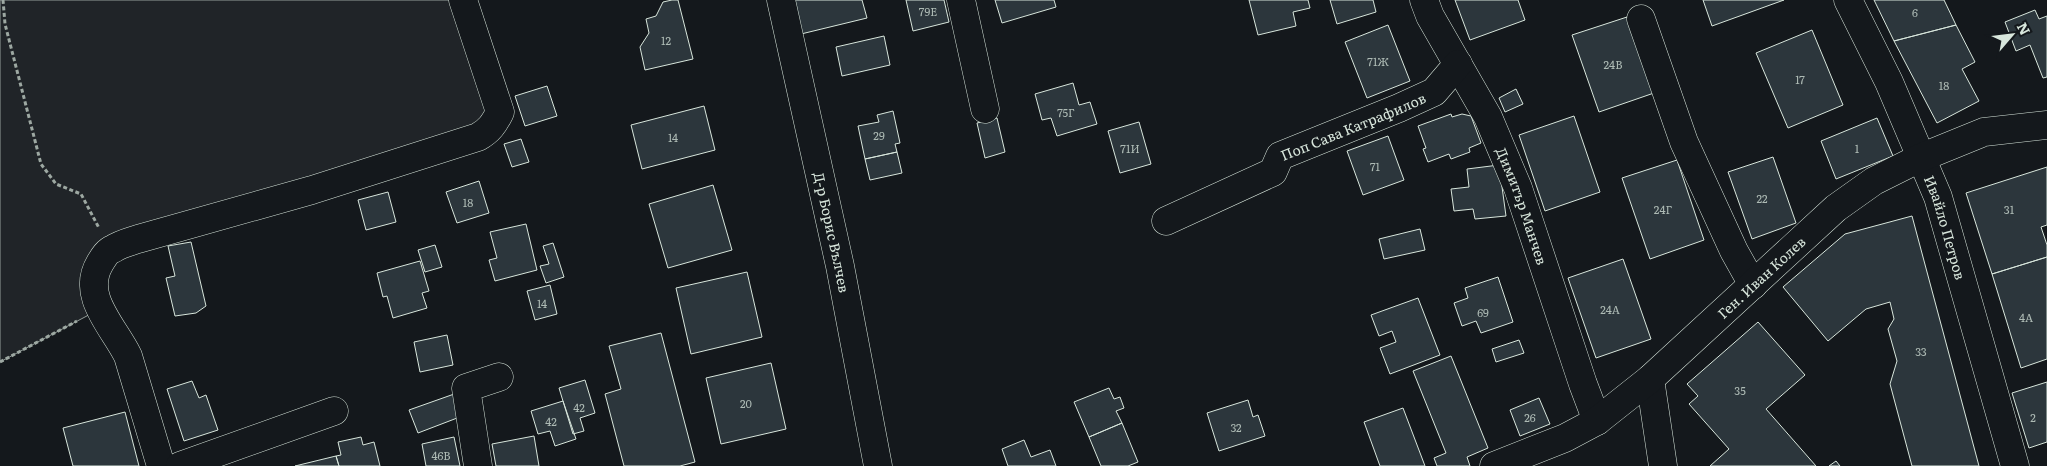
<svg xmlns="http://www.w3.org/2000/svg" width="2047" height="466" font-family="Literata,serif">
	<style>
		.green { fill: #202428; stroke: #939e99 }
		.building { fill: #2c363c; stroke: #d8e6dc }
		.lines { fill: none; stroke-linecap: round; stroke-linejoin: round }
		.minor-casing { stroke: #d8e6dc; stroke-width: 29 }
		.path { stroke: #9da8a2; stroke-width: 3; stroke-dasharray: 4 2.5; stroke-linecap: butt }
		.minor { stroke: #14181c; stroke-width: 28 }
		.labels { text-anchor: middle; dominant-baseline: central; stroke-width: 4; stroke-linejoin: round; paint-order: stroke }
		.number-label { font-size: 11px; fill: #adbab4 }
		.street-label { font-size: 14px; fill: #d8e6dc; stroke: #14181c }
	</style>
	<rect width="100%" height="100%" fill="#14181c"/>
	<path class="green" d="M0 0H463L495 123 111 249 100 309 0 362Z"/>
	<path class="building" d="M672 0H678L693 59 645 70 640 47 649 33 646 19 656 16 663 2Z
		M792 0H862L867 18 801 34Z
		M906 0H944L949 22 913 31Z
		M995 0H1054L1056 7 1002 23Z
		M1249 0H1308L1310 8 1293 12 1296 26 1258 35Z
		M1330 0H1373L1376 12 1337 24Z
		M1455 0H1518L1525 20 1470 40Z
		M1703 0H1784L1712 26Z
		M1874 0H1944L1956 25 1894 41Z
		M2035 10 2039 19 2047 16V77L2043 78 2030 45 2016 51 2005 22Z
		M1627 17 1654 93 1599 112 1572 35Z
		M1388 25 1410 81 1367 98 1345 42Z
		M1956 25 1975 62 1962 69 1979 101 1937 123 1894 41Z
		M1812 30 1843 105 1788 128 1756 53Z
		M884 36 890 65 842 76 836 47Z
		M1073 83 1079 105 1090 102 1097 124 1057 136 1051 118 1042 120 1035 94Z
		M547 86 557 116 525 126 515 96Z
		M1516 89 1523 104 1505 112 1499 98Z
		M704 106 715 150 642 169 631 125Z
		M893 111 900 143 895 144 897 152 865 159 858 126 879 122 877 115Z
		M1451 114 1452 117 1462 114 1471 116 1481 143 1469 148 1470 152 1451 159 1449 154 1428 162 1423 149 1426 148 1418 126Z
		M1574 116 1600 192 1545 211 1519 135Z
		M997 118 1005 152 985 158 977 123Z
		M1877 118 1893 156 1836 179 1821 141Z
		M1139 122 1151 164 1120 173 1108 131Z
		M1388 136 1404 180 1363 195 1347 151Z
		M521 139 529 162 512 167 504 144Z
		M897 152 902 173 870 180 865 159Z
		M1773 157 1796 223 1752 239 1728 172Z
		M1677 160 1704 240 1650 259 1622 178Z
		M1499 165 1506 216 1475 219 1473 209 1454 211 1451 189 1469 187 1467 169Z
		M2047 167V225L2041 227 2047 245V257L1992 274 1966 193Z
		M479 181 489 213 457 223 446 192Z
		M713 185 732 250 668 268 649 204Z
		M388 192 396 222 366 230 358 200Z
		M1912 216 1979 466H1912L1890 384 1897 361 1888 329 1894 319 1890 302 1866 309 1828 341 1783 287 1845 234Z
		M526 224 537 270 495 281 489 260 497 258 490 232Z
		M1420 229 1425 250 1384 259 1379 239Z
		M191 242 206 306 196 313 175 316 166 278 175 276 168 246Z
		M553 243 564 277 546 283 540 266 549 264 543 246Z
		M435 245 442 267 425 272 418 250Z
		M2047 257V359L2021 368 1992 274Z
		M1623 259 1651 339 1596 358 1568 278Z
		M420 261 429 291 422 293 427 308 393 318 387 296 383 297 377 273Z
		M747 272 762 337 691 354 676 288Z
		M1498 277 1513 322 1481 333 1476 321 1462 326 1454 303 1468 298 1465 288Z
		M550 285 557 314 535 320 527 291Z
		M1418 298 1440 355 1390 374 1380 348 1396 342 1392 331 1379 336 1371 315Z
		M1758 322 1805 375 1766 409 1816 466H1710L1729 449 1689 404 1698 396 1687 384Z
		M661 333 695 462 680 466H624L605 394 621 389 609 346Z
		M447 335 453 365 420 372 414 342Z
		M1519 340 1524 353 1496 362 1492 349Z
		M1451 356 1488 448 1467 457 1470 466H1437L1434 458 1446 453 1413 371Z
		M771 363 786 429 721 444 706 378Z
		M585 380 595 413 580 418 584 431 573 434 559 388Z
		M192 381 199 398 206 395 218 430 184 441 167 389Z
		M2047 382V442L2029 448 2012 393Z
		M1109 388 1114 399 1120 397 1124 408 1116 411 1122 423 1089 437 1074 402Z
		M457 393 465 415 418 433 409 410Z
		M1539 398 1550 424 1520 436 1510 410Z
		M1248 400 1253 417 1258 415 1265 436 1219 451 1207 413Z
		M563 401 576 439 555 446 550 431 538 434 531 411Z
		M1403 408 1425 466H1380L1364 422Z
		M125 412 139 466H73L63 428Z
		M1122 423 1138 462 1128 466H1101L1089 437Z
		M534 436 539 466H496L492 444Z
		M361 437 363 445 374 442 380 466H339L336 456 341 455 338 442Z
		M454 437 460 466H426L422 444Z
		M1024 440 1031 457 1050 450 1056 466H1008L1002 449Z
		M336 456 339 466H295Z
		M1836 461 1840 466H1829Z"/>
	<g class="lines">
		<g class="minor-casing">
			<g id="minor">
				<path id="s1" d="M781 0 840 266 878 466"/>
				<path d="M961 0 985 109"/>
				<path id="s2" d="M1424 0 1430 16 1488 117 1518 188 1583 384 1597 421"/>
				<path id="s3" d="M1848 0 1889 82 1938 197 2015 466"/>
				<path d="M1641 19 1684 142 1734 251 1753 285"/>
				<path id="s4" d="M1166 221 1273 172 1280 156 1399 108 1434 92 1458 64"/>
				<path d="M1650 379 1663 466"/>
				<path d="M161 466 128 356C114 327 80 296 100 263 103 258 107 251 113 249 120 244 129 242 138 239L312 190 478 137C489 131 494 124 500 112L463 0"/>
				<path d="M180 466 334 411"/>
				<path d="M478 466 466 388 499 377"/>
				<path id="s5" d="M1494 466 1565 438 1597 421 1650 379 1836 208 1874 181 1920 158 1984 132 2047 125"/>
			</g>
		</g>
		<path class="path" d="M3 0 5 24 41 164 56 184 81 194 99 228
			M0 362 77 321"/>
		<use href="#minor" class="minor"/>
	</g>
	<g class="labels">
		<g class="number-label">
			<text x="928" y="11">79Е</text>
			<text x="1915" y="12">6</text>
			<text x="666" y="40">12</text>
			<text x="1378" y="61">71Ж</text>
			<text x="1613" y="64">24В</text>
			<text x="1800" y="79">17</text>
			<text x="1944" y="85">18</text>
			<text x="1066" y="112">75Г</text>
			<text x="879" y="135">29</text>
			<text x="673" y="137">14</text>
			<text x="1130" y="148">71И</text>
			<text x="1857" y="148">1</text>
			<text x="1375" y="166">71</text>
			<text x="1762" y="198">22</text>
			<text x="468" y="202">18</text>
			<text x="1663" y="209">24Г</text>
			<text x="2009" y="209">31</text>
			<text x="542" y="303">14</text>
			<text x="1610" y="309">24А</text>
			<text x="1483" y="312">69</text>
			<text x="2026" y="317">4А</text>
			<text x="1921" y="351">33</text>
			<text x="1740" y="390">35</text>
			<text x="746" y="403">20</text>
			<text x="579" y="407">42</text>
			<text x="1530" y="417">26</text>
			<text x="2033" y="417">2</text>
			<text x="551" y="421">42</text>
			<text x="1236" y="427">32</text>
			<text x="441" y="455">46В</text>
		</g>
		<g class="street-label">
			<text stroke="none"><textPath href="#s4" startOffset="214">Поп Сава Катрафилов</textPath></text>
			<text stroke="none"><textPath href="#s2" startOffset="229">Димитър Манчев</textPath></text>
			<text stroke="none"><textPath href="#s3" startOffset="248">Ивайло Петров</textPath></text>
			<text stroke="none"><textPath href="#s1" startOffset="238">Д-р Борис Вълчев</textPath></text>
			<text stroke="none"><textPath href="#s5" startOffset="331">Ген. Иван Колев</textPath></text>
		</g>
	</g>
	<g transform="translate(2012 35) rotate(62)" stroke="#14181c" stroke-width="4" paint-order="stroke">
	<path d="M0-4L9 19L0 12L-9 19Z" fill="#d8e6dc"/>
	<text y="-8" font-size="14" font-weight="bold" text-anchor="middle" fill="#d8e6dc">N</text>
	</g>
</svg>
